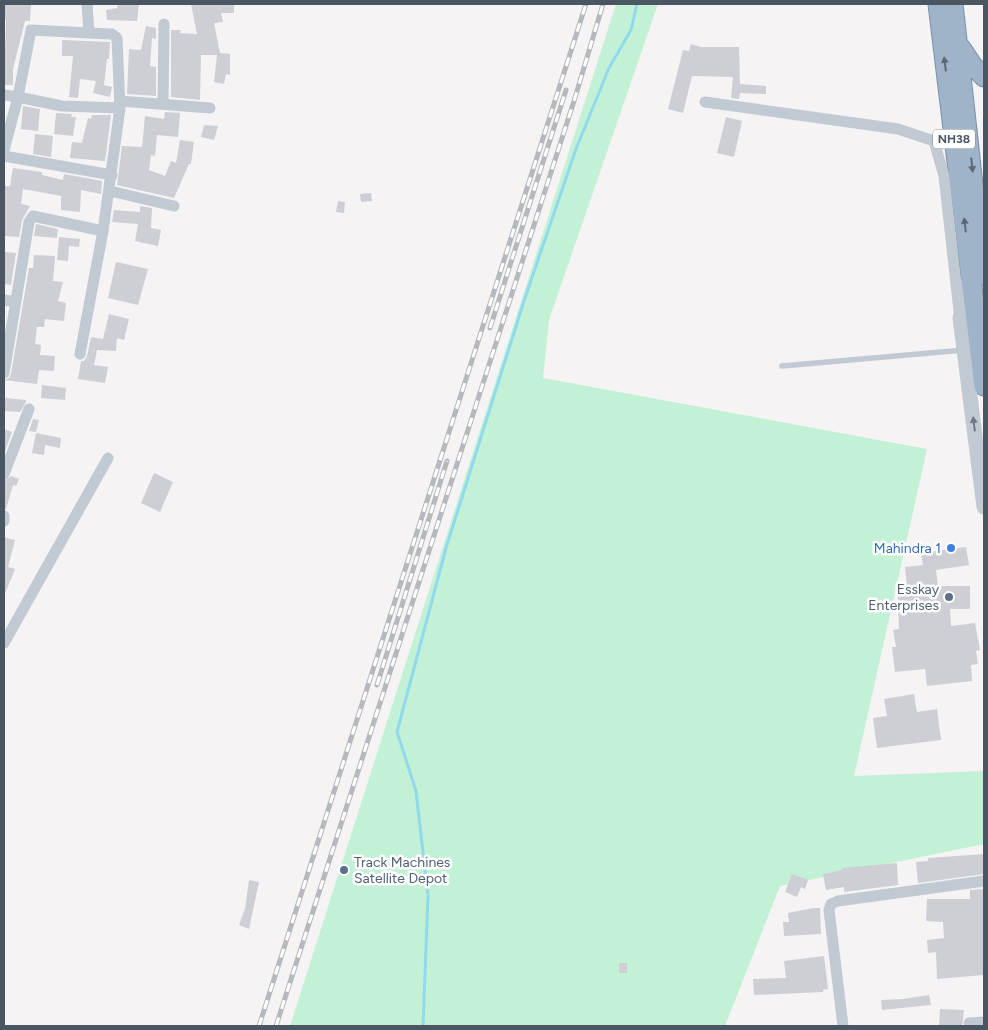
<svg xmlns="http://www.w3.org/2000/svg" width="988" height="1030" font-family="Figtree,sans-serif">
	<style>
		.green { fill: #c3f1d5 }
		.lines { fill: none; stroke-linecap: round; stroke-linejoin: round }
		.stream { stroke: #90daee; stroke-width: 3 }
		.building { fill: #cdcfd5 }
		.trunk-casing { stroke: #7690ad; stroke-width: 21 }
		.service { stroke: #c1cad2; stroke-width: 5.5 }
		.minor { stroke: #c1cad2; stroke-width: 11 }
		.tertiary { stroke: #c1cad2; stroke-width: 15 }
		.trunk { stroke: #9fb4c9; stroke-width: 19 }
		.rail-casing { stroke: #b5b8bd; stroke-width: 5 }
		.rail { stroke: #fff; stroke-width: 3; stroke-dasharray: 9; stroke-linecap: butt }
		.oneway { fill: #5b6976 }
		.oneway2 { fill: #6e7983 }
		.shop-dot { fill: #3f7fe0; stroke: #fff; stroke-width: 2 }
		.service-dot { fill: #5c6f8a; stroke: #fff; stroke-width: 2 }
		.labels { text-anchor: middle; dominant-baseline: central; stroke-width: 5; stroke-linejoin: round; paint-order: stroke }
		.shield { fill: #fff; stroke: #808990; stroke-width: 1 }
		.shield-label { font-size: 12px; font-weight: bold; fill: #4a5661 }
		.shop-label { font-size: 14px; fill: #366cbe; stroke: #fff; text-anchor: end }
		.service-label { font-size: 14px; fill: #4e5e75; stroke: #fff; text-anchor: end }
	</style>
	<rect width="100%" height="100%" fill="#f5f3f3"/>
	<path class="green" d="M616 4H658L549 320 543 378 927 449 854 776 984 771V844L780 886 725 1026H290Z"/>
	<g class="lines">
		<path class="stream" d="M423 1026 428 896 416 791 397 732 446 548 524 301 576 149 609 68 631 30 637 4"/>
	</g>
	<path class="building" d="M4 4H31L30 21H25L13 69V85H4L6 20 4 19Z
		M118 4H139L137 21 107 20 106 10 117 8Z
		M191 4H234V13H221L223 22 214 23 220 53 230 54V75L226 74 224 84 214 82 217 55H201L200 100 171 97V30H181L180 33 197 34Z
		M146 26 156 28V39L152 38 150 66 156 67V96L127 94 129 49 141 50Z
		M62 40 110 42 109 59H107L104 85 112 87 110 97 93 93 96 81 80 79 78 98 69 97 73 56H62Z
		M691 44 701 47H739L740 84 766 86V94L740 93 739 99 731 98 733 77 692 76 683 113 668 109 683 50 689 51Z
		M23 106 40 109 38 131 21 129Z
		M165 112 180 113 178 137 157 135 155 156 151 155 149 170 165 176 171 161 176 163 180 140 194 142 191 164H189L174 198 117 185 122 146 142 147 145 116 164 119Z
		M56 113 72 114 71 117H76L73 136 54 134Z
		M92 115H111L105 161 70 158 72 142 82 143 88 118 91 119Z
		M726 117 742 121 734 157 717 153Z
		M204 125 218 126 214 140 201 137Z
		M35 134 53 136 51 157 33 154Z
		M13 168 42 172V175L63 180 64 174 102 181 101 194 81 190 80 212 61 210V196L23 189 21 204 30 206 22 220 19 237 4 236V186H10Z
		M371 193 372 201 361 202 360 194Z
		M338 201 345 202 344 213 336 212Z
		M140 206 152 208 151 228 161 230 158 246 135 241 138 224 112 222 114 210 140 212Z
		M36 224 58 229 57 238 34 236Z
		M59 237 80 239 79 247 69 246 68 261 57 260Z
		M4 252 16 253 11 285 4 284Z
		M34 255 55 256 53 281 63 282 58 301 66 303 64 321 45 319 44 327H37L35 344 41 345 40 355 55 356 54 371 39 370 37 384 4 380 9 378 11 374 29 268H33Z
		M116 262 148 269 138 305 108 298Z
		M109 314 129 319 124 340 117 338 116 351 97 350 94 365 108 367 105 383 78 379 81 361H84L87 356 91 337 103 339Z
		M42 385 66 388 65 400 41 398Z
		M5 398 26 400V402L20 412 4 411Z
		M33 419 39 420 36 432 29 431Z
		M4 429 12 432 4 454Z
		M36 433 61 438 60 448 45 445 44 455 32 453Z
		M154 473 173 482 160 512 141 503Z
		M11 476 19 479 16 486 13 485 6 509H4V481Z
		M4 537 15 540 8 567 15 569 4 596Z
		M966 547 969 565 936 570 938 586H970V609H950L951 626 975 623 980 650 976 651 978 664 971 665 972 681 927 686 925 669 895 672 892 647H896L893 630 899 629 898 595 908 596 905 567 923 565 921 553Z
		M914 694 917 712 937 709 941 740 877 748 873 718 887 716 884 699Z
		M984 854V874L918 883 916 862 928 861V858Z
		M897 863 898 885 844 892V887L826 890 823 874 842 870V868Z
		M792 874 808 880 805 889 801 887 797 897 785 892Z
		M249 880 259 882 249 929 239 925 245 909Z
		M984 889V975L937 979 936 952 928 953 927 940 944 938 943 922 926 921 927 899H970V890Z
		M813 908H820L821 934 784 936 783 922H789L788 913Z
		M824 956 828 989 823 990V992L754 995 753 979 786 978 784 961Z
		M619 963H627V973H619Z
		M929 995 931 1005 882 1010 881 1000 903 999Z
		M940 1009 964 1010 962 1026H939Z"/>
	<g class="lines">
		<g class="trunk-casing">
			<path id="trunk" d="M938 4 984 386
				M953 4 983 275
				M961 48 973 66 984 77"/>
		</g>
		<path class="service" d="M782 366 964 350"/>
		<path class="minor" d="M4 95 18 97 31 30 89 33 87 4
			M120 101 210 108
			M705 102 898 129 934 141 944 176 959 311
			M163 104 164 24
			M4 150 18 97 62 106 120 108 117 38 112 34 89 33
			M4 156 112 175
			M110 191 174 206
			M4 300 16 302
			M80 354 103 231
			M4 373 29 222 33 216 103 231 120 108
			M4 474 29 409
			M4 516V521
			M4 643 108 458
			M969 1023 984 1022
			M843 1026 829 910 831 904 838 901 984 881"/>
		<path class="tertiary" d="M969 280 960 318 984 507"/>
		<use href="#trunk" class="trunk"/>
		<g class="rail-casing">
			<path id="rail" d="M490 328 566 90
				M377 685 447 461
				M259 1026 586 4
				M276 1026 574 101 603 4"/>
		</g>
		<use href="#rail" class="rail"/>
	</g>
	<defs><path id="oneway-solid" d="M-6-.8H1V-3.2L6.5 0L1 3.2V.8H-6Z" transform="scale(1.25)"/></defs>
	<g class="oneway">
		<use href="#oneway-solid" transform="translate(945 64) rotate(-97)"/>
		<use href="#oneway-solid" transform="translate(972 165) rotate(84)"/>
		<use href="#oneway-solid" transform="translate(965 225) rotate(-97)"/>
	</g>
	<use class="oneway2" href="#oneway-solid" transform="translate(974 424) rotate(-97)"/>
	<circle class="shop-dot" cx="951" cy="548" r="5"/>
	<g class="service-dot">
		<circle cx="949" cy="597" r="5"/>
		<circle cx="344" cy="870" r="5"/>
	</g>
	<g class="labels">
		<rect class="shield" x="933" y="129.5" width="42" height="19" rx="4"/>
		<g class="shield-label">
			<text x="954" y="139">NH38</text>
		</g>
		<g class="shop-label">
			<text x="941" y="548">Mahindra 1</text>
		</g>
		<g class="service-label">
			<text x="939" y="589">Esskay<tspan x="939" dy="16">Enterprises</tspan></text>
			<text x="354" y="862" text-anchor="start">Track Machines<tspan x="354" dy="16">Satellite Depot</tspan></text>
		</g>
	</g>
	<rect width="988" height="1030" fill="none" stroke="#4a5661" stroke-width="10"/>
</svg>
